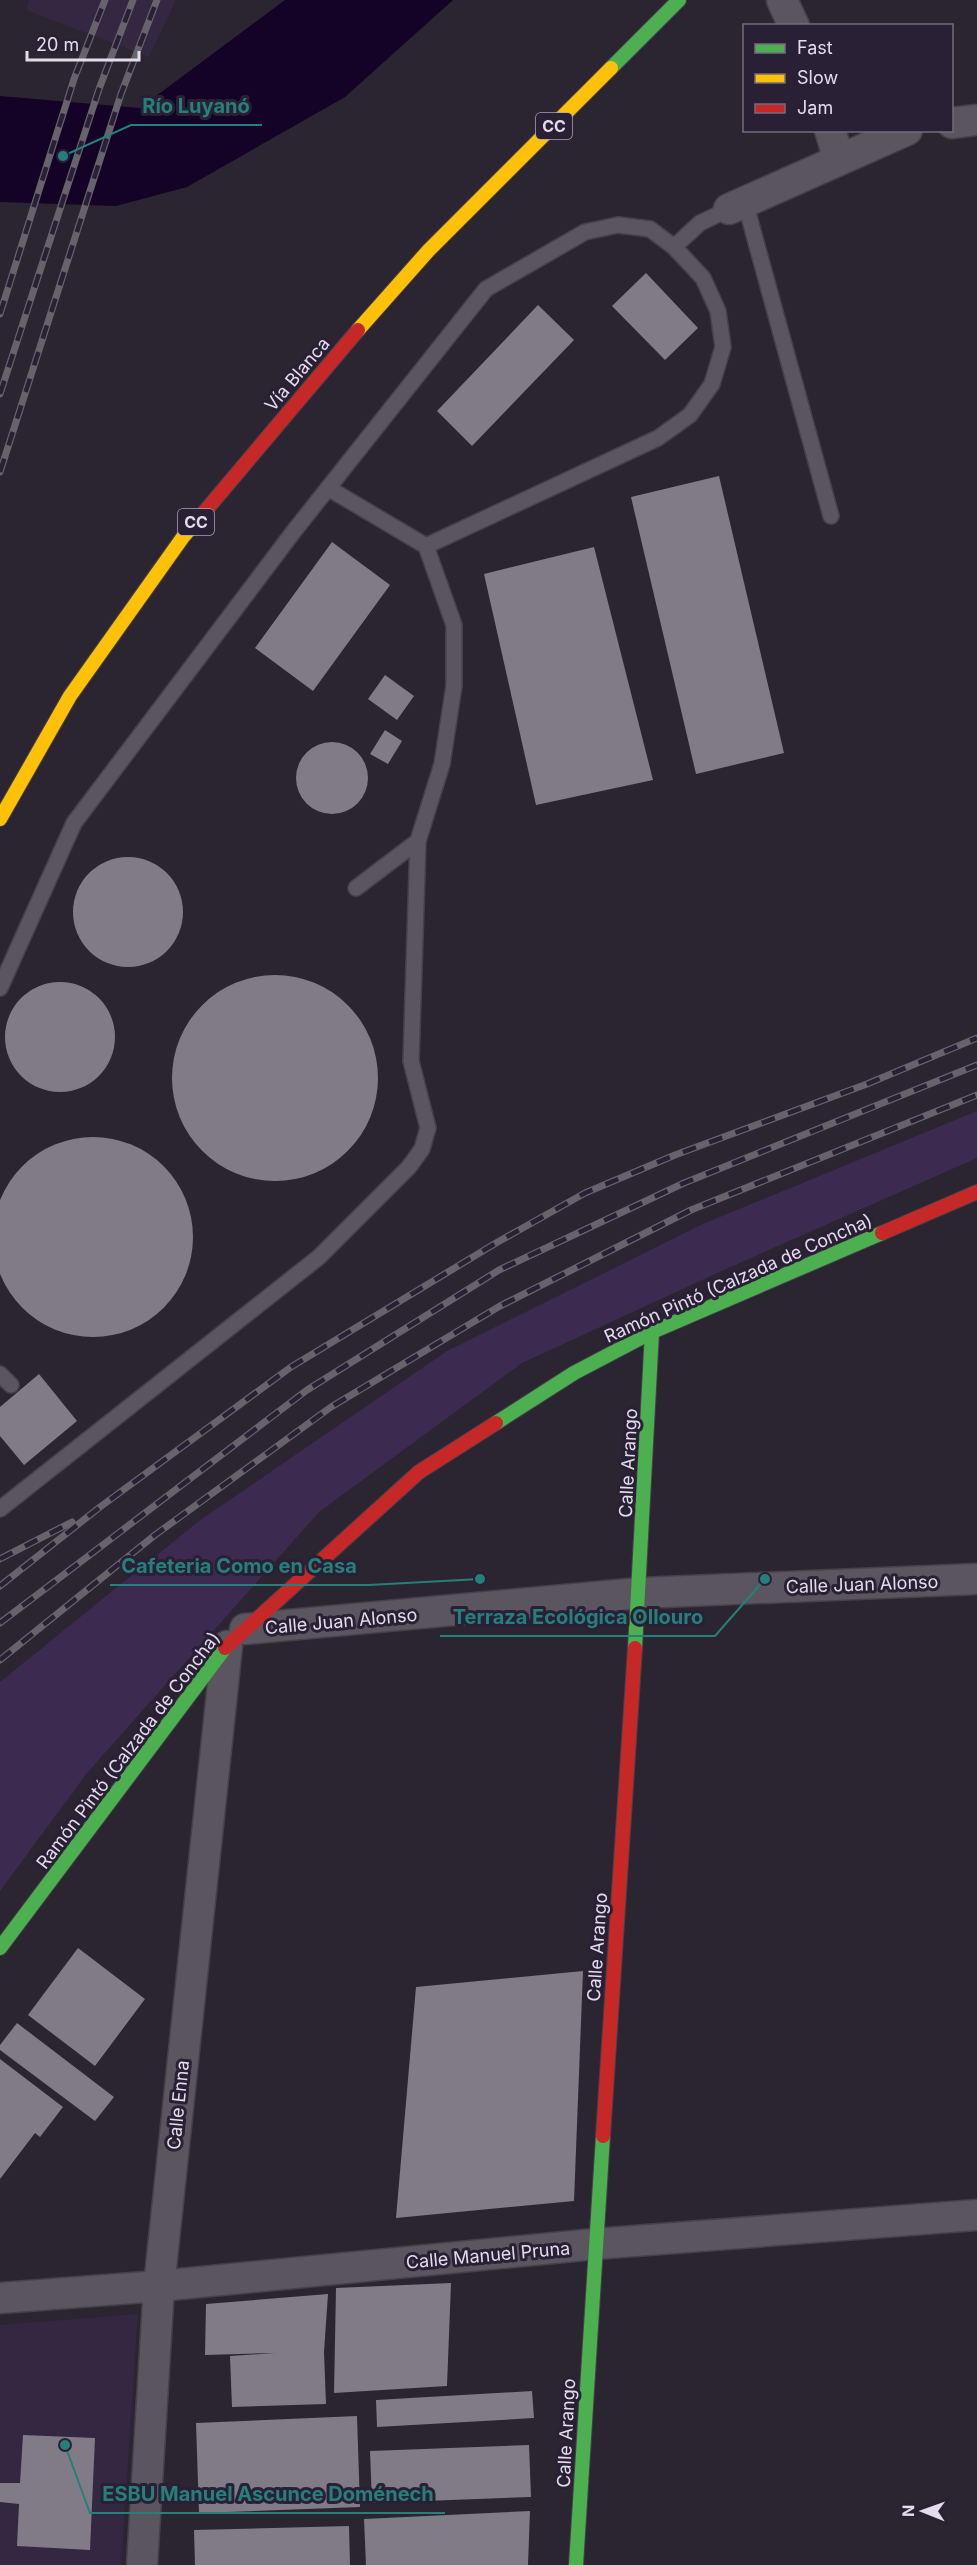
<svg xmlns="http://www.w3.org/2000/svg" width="977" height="2565" font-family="Inter,sans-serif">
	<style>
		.built { fill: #332741 }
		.green { fill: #3d2a51 }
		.water { fill: #150327 }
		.building { fill: #807b86 }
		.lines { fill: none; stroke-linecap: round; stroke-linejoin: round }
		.lane-casing { stroke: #45404a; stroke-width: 18 }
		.street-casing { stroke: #45404a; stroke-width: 33 }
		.fast-casing { stroke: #45404a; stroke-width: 16 }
		.slow-casing { stroke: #45404a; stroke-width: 16 }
		.jam-casing { stroke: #45404a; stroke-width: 16 }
		.lane { stroke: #5a555f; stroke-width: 15 }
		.street { stroke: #5a555f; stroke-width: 30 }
		.fast { stroke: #4caf50; stroke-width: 14 }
		.slow { stroke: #ffc107; stroke-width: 14 }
		.jam { stroke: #c62828; stroke-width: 14 }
		.rail-casing { stroke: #66636c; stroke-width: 7 }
		.rail { stroke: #2a2036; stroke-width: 4.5; stroke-dasharray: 14; stroke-linecap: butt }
		.labels { text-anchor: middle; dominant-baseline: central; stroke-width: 6; stroke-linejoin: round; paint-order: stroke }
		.shield { fill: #2a2036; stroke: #aca4b5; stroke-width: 1.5 }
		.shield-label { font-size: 16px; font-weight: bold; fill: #e3dceb }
		.street-label { font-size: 18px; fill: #e3dceb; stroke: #2a2036 }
		.leader { fill: none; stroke: #24807a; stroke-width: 2 }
		.callout-dot { fill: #24807a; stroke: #2a2036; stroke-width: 2 }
		.callout-label { font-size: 20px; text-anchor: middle; font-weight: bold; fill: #24807a; stroke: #2a2036; stroke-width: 6; stroke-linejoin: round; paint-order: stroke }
	</style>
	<rect width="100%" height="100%" fill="#2b2531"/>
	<path class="built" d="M29 0H176L149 57 26 10Z
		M138 2314 121 2565H0V2325Z"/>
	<path class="green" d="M977 1111V1158L726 1269 522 1363 319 1512 87 1773 0 1891V1682L199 1521 447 1351 703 1224Z"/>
	<path class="water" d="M285 0H453L345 97 187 187 116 206 0 202V96L140 108Z"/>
	<path class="building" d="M646 273 698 328 665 360 612 306Z
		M538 305 574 340 472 446 437 411Z
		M719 476 784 753 696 774 631 497Z
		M332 542 390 585 313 691 255 648Z
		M594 547 653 780 536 805 484 574Z
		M385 675 414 696 397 720 368 699Z
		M385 730 402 741 388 764 370 754Z
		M296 778a36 36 0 1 1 72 0a36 36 0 1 1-72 0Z
		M73 912a55 55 0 1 1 110 0a55 55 0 1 1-110 0Z
		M172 1078a103 103 0 1 1 206 0a103 103 0 1 1-206 0Z
		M5 1037a55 55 0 1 1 110 0a55 55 0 1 1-110 0Z
		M-7 1237a100 100 0 1 1 200 0a100 100 0 1 1-200 0Z
		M39 1374 77 1421 24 1465 0 1436V1407Z
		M78 1948 145 1999 95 2066 28 2015Z
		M583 1971 574 2201 396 2218 416 1987Z
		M17 2023 114 2097 95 2121 0 2050V2045Z
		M0 2059 63 2107 40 2137 35 2133 0 2179Z
		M451 2283 447 2386 334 2393 336 2288Z
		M328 2294 324 2352 326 2404 232 2407 230 2356 275 2353 205 2355 206 2304Z
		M532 2391 534 2418 377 2427 376 2400Z
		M357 2416 360 2507 199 2513 196 2423Z
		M23 2435 95 2438 90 2550 17 2546 19 2504 0 2502V2483H20Z
		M529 2445 531 2497 372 2503 370 2451Z
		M530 2511 528 2565H366L364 2519Z
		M349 2526 350 2565H195L194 2530Z"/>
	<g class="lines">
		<g class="lane-casing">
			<path id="lane" d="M745 202 831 516
				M426 546 658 438 690 415 712 384 723 347 718 311 703 278 674 247
				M356 888 418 841
				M0 988 74 823 294 531 486 289 585 232 618 225 650 229 674 247 700 223 729 209
				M0 1374 11 1385
				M0 1509 319 1257 409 1167 422 1149 428 1128 411 1061 418 841 442 764 454 686V625L426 546 328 488"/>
		</g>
		<g class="street-casing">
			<path id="street" d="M782 0 794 26
				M952 123 977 120
				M830 130 839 160
				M729 209 907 130
				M245 1629 640 1593 977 1579
				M0 2298 159 2286 595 2244 977 2215
				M142 2565 159 2286 227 1646"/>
		</g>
		<g class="fast-casing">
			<path id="fast" d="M611 68 679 0
				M496 1423 574 1373 652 1332 882 1233
				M635 1648 652 1332
				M0 1948 225 1648
				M576 2565 603 2136"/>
		</g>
		<g class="slow-casing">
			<path id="slow" d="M358 330 428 251 611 68
				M0 819 70 696 183 537 201 516"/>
		</g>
		<g class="jam-casing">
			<path id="jam" d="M201 516 358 330
				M882 1233 977 1192
				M225 1648 419 1472 496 1423
				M603 2136 635 1648"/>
		</g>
		<use href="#lane" class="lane"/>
		<use href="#street" class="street"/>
		<use href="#fast" class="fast"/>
		<use href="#slow" class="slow"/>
		<use href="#jam" class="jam"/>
		<g class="rail-casing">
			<path id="rail" d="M0 314 74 79 105 0
				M0 394 99 89 133 0
				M0 472 121 94 157 0
				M0 1559 72 1522
				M0 1586 100 1507 291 1367 496 1243 585 1193 675 1155 867 1084 977 1038
				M0 1623 307 1390 499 1270 684 1183 977 1065
				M0 1660 155 1535 331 1407 500 1306 691 1210 977 1095"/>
		</g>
		<use href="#rail" class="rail"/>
	</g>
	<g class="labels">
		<g class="shield">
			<rect x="536" y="113" width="36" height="26" rx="4.5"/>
			<rect x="178" y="509" width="36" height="26" rx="4.5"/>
		</g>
		<g class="shield-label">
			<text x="554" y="126">CC</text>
			<text x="196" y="522">CC</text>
		</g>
		<g class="street-label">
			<text transform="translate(297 374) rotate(-50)">Vía Blanca</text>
			<text transform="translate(738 1278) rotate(-24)">Ramón Pintó (Calzada de Concha)</text>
			<text transform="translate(628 1463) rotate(-87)">Calle Arango</text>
			<text transform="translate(862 1584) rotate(-2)">Calle Juan Alonso</text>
			<text transform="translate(341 1621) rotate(-5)">Calle Juan Alonso</text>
			<text transform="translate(128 1750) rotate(-53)">Ramón Pintó (Calzada de Concha)</text>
			<text transform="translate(597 1947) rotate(-86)">Calle Arango</text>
			<text transform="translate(178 2105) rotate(-84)">Calle Enna</text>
			<text transform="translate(488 2255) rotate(-5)">Calle Manuel Pruna</text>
			<text transform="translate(566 2433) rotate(-87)">Calle Arango</text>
		</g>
	</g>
	<path class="leader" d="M63 156L131 125H262M480 1579L369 1585H110M765 1579L715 1636H440M65 2445L90 2513H445"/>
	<g class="callout-dot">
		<circle cx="63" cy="156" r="6"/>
		<circle cx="480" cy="1579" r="6"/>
		<circle cx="765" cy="1579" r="6"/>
		<circle cx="65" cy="2445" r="6"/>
	</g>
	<g class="callout-label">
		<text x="196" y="113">Río Luyanó</text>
		<text x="239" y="1573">Cafeteria Como en Casa</text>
		<text x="578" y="1624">Terraza Ecológica Ollouro</text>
		<text x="268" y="2501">ESBU Manuel Ascunce Doménech</text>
	</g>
	<rect x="743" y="24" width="210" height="108" fill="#2a2036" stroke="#746b7e" stroke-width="1.5"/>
	<rect x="755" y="44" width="30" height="9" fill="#4caf50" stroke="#746b7e" stroke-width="1.5"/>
	<text x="797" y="54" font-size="18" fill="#e3dceb">Fast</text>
	<rect x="755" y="74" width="30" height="9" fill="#ffc107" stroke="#746b7e" stroke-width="1.5"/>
	<text x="797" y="84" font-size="18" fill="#e3dceb">Slow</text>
	<rect x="755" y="104" width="30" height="9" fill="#c62828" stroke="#746b7e" stroke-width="1.5"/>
	<text x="797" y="114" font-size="18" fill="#e3dceb">Jam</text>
	<g transform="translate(923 2511) rotate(271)" stroke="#2a2036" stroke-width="4.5" paint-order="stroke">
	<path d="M0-4.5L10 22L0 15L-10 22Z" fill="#e3dceb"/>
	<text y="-9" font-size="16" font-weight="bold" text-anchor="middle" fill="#e3dceb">N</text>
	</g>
	<path d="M27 51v9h112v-9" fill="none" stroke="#e3dceb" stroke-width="3"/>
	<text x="36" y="51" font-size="18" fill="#e3dceb" stroke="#2a2036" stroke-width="4.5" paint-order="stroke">20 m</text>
</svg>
